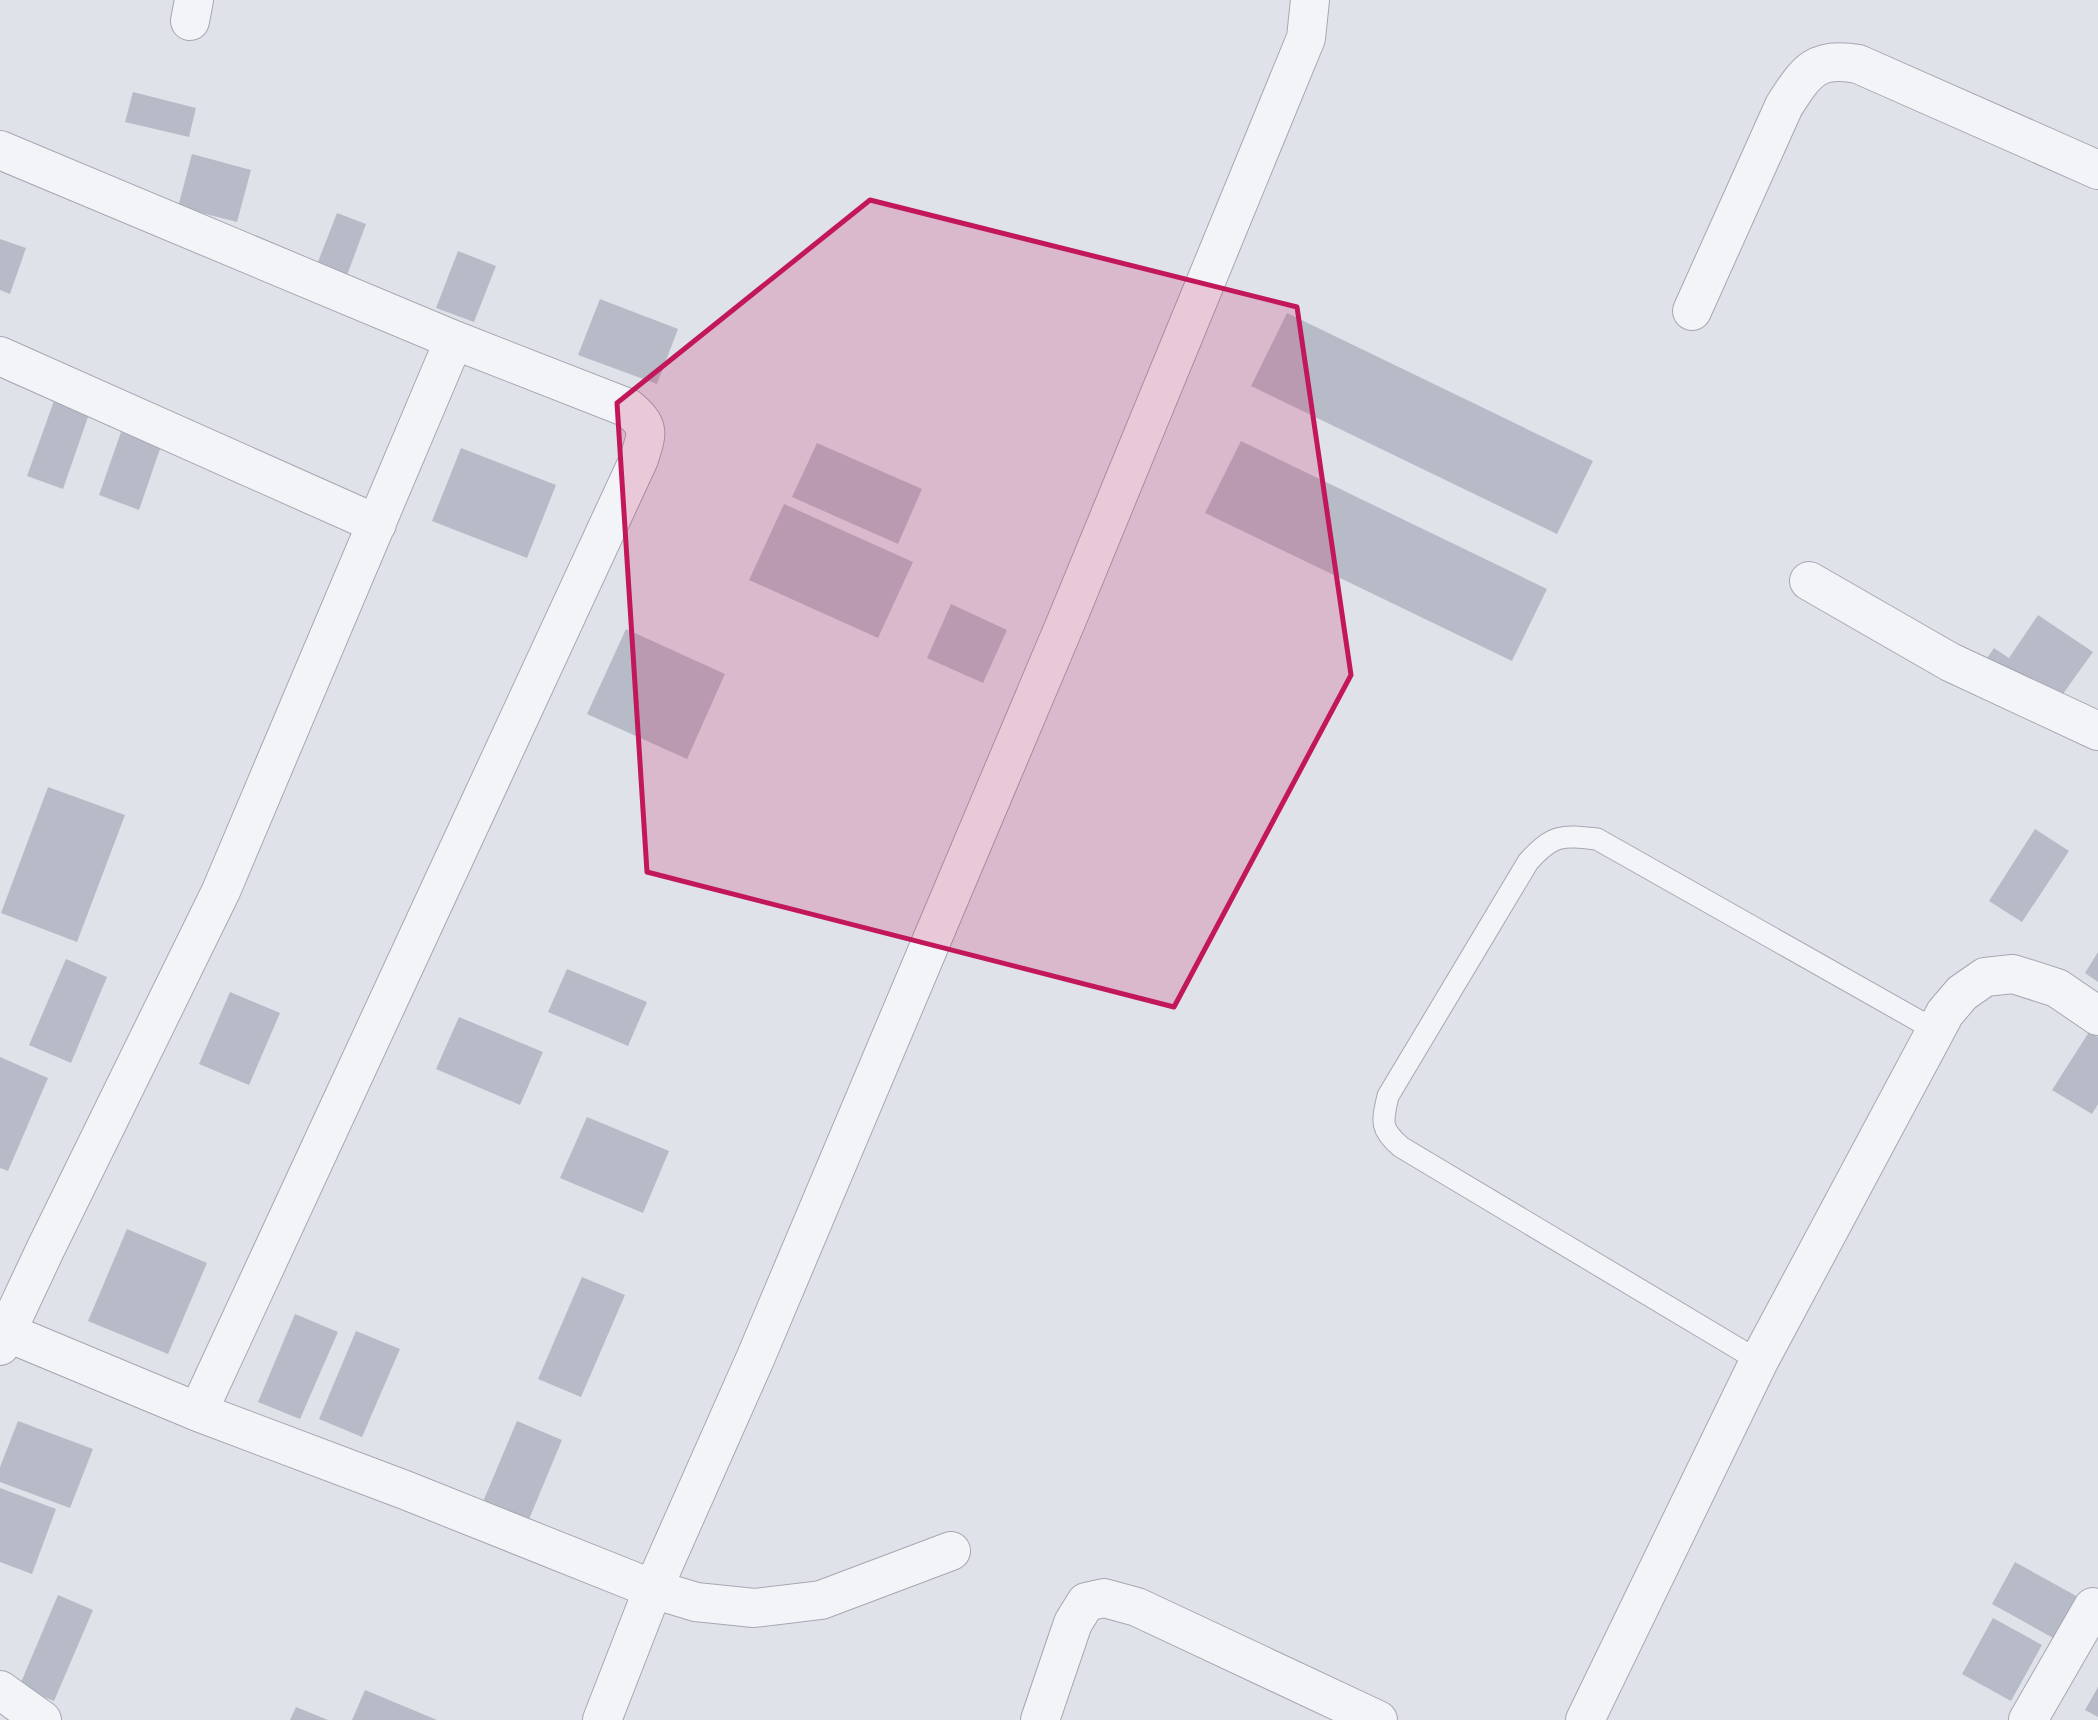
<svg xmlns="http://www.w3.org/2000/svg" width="2098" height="1720" font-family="Barlow,sans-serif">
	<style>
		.building { fill: #b7bbc7 }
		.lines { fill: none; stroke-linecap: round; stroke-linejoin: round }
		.service-casing { stroke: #a5a8b4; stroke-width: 23 }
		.minor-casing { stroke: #a5a8b4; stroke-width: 40 }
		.service { stroke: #f3f4f7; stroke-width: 21 }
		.minor { stroke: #f3f4f7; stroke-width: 38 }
		.marked { fill: #c2185b; fill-opacity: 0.2; stroke: #c2185b; stroke-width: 5; stroke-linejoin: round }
	</style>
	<rect width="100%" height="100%" fill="#e0e2e9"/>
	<path class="building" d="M133 92 196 108 189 137 125 122Z
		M192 154 251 170 237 222 178 207Z
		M337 213 366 224 346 278 316 267Z
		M0 239 26 248 10 294 0 290Z
		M458 251 496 266 474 322 436 308Z
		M600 299 678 329 657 384 578 355Z
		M1287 313 1593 461 1557 534 1251 386Z
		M55 398 90 411 63 489 27 476Z
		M121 432 161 446 139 510 99 495Z
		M1241 441 1547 589 1512 661 1205 513Z
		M817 443 922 489 898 544 792 497Z
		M461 448 556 485 527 558 432 521Z
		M784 504 913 562 878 638 749 580Z
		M951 604 1007 630 983 683 927 658Z
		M2038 615 2093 652 2060 698 1985 661 1994 648 2009 658Z
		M626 629 725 674 687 759 587 714Z
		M48 787 125 815 77 942 1 913Z
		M2035 829 2069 851 2022 922 1989 901Z
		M2098 952V982L2085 973Z
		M66 959 107 977 71 1063 29 1045Z
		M567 969 647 1002 628 1046 548 1012Z
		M230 992 280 1013 249 1085 199 1064Z
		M459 1017 543 1052 520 1105 436 1069Z
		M2089 1032 2098 1037V1104L2092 1114 2052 1090Z
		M0 1057 48 1078 8 1171 0 1168Z
		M587 1117 669 1151 643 1213 560 1178Z
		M127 1229 207 1263 168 1354 88 1321Z
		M582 1277 625 1295 581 1397 538 1379Z
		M295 1314 338 1332 300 1419 258 1402Z
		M356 1331 400 1349 362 1437 319 1419Z
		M18 1421 93 1449 70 1508 0 1482V1467Z
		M517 1421 562 1440 527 1524 482 1504Z
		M0 1488 56 1509 32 1574 0 1562Z
		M2015 1562 2078 1597 2055 1639 1992 1604Z
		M58 1595 93 1610 54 1701 19 1687Z
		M1993 1618 2042 1645 2011 1701 1962 1674Z
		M2098 1687V1717L2085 1710Z
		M365 1690 437 1720H352Z
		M296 1707 328 1720H290Z"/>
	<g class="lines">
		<g class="service-casing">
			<path id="service" d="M1759 1361 1401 1147C1380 1129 1382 1122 1388 1096L1528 862C1553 834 1562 835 1597 839L1935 1030"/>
		</g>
		<g class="minor-casing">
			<path id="minor" d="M190 21 194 0
				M0 150 454 340 628 408C651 427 647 433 639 459L198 1412
				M1692 311 1784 106C1806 72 1815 56 1858 64L2098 170
				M0 356 377 524
				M1809 581 1950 662 2098 731
				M6 1332 198 1412 405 1490 653 1589 696 1602 754 1608 821 1600 951 1551
				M0 1346 45 1250 221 891 454 340
				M0 1690 42 1720
				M602 1720 653 1589 755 1359 1066 622 1306 38 1310 0
				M1040 1720 1073 1623 1086 1602 1104 1598 1137 1607 1378 1720
				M1585 1720 1759 1361 1945 1013 1962 993 1985 977 2013 974 2057 988 2098 1016
				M2028 1720 2093 1607"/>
		</g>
		<use href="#service" class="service"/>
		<use href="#minor" class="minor"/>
	</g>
	<path class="marked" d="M870 200 1297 307 1351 675 1174 1007 647 872 617 403Z"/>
</svg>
